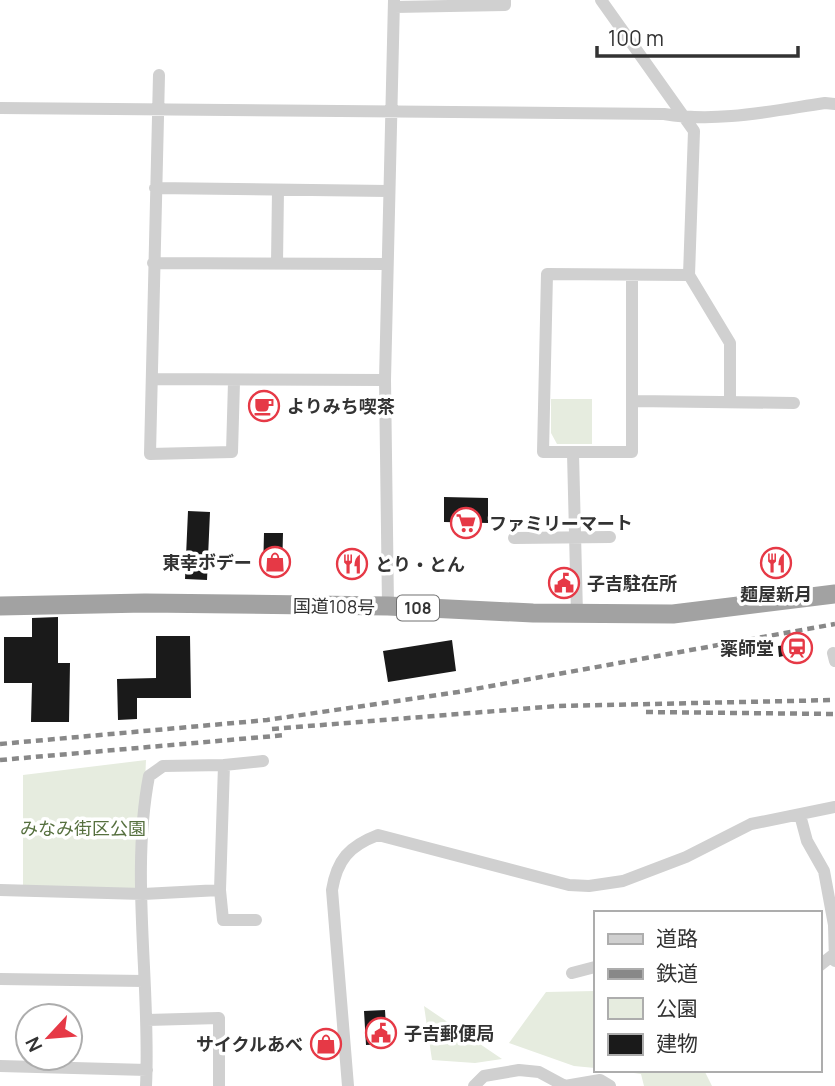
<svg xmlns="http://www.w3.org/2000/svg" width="835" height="1086" font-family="Manrope,'Noto Sans JP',sans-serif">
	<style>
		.green { fill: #e6ecdf }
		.building { fill: #1a1a1a }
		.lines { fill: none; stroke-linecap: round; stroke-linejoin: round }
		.minor { stroke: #d0d0d0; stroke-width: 12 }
		.trunk { stroke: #a2a2a2; stroke-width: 19 }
		.rail { stroke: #888; stroke-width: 4.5; stroke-dasharray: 7 5; stroke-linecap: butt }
		.labels { text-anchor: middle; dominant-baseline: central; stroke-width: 7; stroke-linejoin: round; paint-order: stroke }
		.shield { fill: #fff; stroke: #707070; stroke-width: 2 }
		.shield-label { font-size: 16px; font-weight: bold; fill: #333 }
		.poi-label { font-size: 18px; font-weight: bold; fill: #333; stroke: #fff; text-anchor: start }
		.street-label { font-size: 18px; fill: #333; stroke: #fff }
		.park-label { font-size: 18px; fill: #56703f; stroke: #fff }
	</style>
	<rect width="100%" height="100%" fill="#fff"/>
	<path class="green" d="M551 399H592V444H557L551 433Z
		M146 760 140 890 23 889V775Z
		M595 991V1068L574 1066 509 1043 546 992Z
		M424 1006 502 1059 475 1063 432 1060Z
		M612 1070H704L712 1086H644L641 1074Z"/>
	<path class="building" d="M444 497 488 498V523L444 522Z
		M188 511 210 512 207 580 185 579Z
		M264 533H283L282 573H263Z
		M58 617V663H70L69 722H31L32 683H4V637H32V618Z
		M156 636H190L191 698H137V719L118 720 117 679 156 678Z
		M452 640 456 671 388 682 383 651Z
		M809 642 810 650 779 657 778 646Z
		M385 1010 387 1044 366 1045 364 1011Z"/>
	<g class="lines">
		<path class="minor" d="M601 0 694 131 689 275 730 343V400
			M394 7 505 5V0
			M159 75 150 454 232 452 234 382
			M0 108 664 114C718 123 771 111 825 103L835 104
			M155 188 388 191
			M153 263 387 264
			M277 263 278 190
			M632 276V452H543L547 274 689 275
			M152 379 385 380
			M634 401 794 403
			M573 453 577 614
			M514 538 610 537
			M388 606 385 380 394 0
			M833 653 835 661
			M224 765 263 761
			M800 815 807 841 824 871 834 925 835 961
			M0 890 143 894 220 890 224 765 163 766 149 776C130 875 151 986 146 1086
			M220 890 223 920H256
			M819 966 833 955
			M572 973 595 967
			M0 979 144 981
			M147 1020 219 1018V1086
			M0 1066 147 1070
			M348 1086 332 890C337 860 349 846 378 835L569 885 589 886 623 881 686 857 751 824 835 807
			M474 1086 484 1076 519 1070 539 1072 565 1086 600 1080 610 1086"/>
		<path class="trunk" d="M0 606 145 603 388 606 533 613 673 614 835 594"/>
		<path class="rail" d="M646 712 835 714
			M272 729 558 706 835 700
			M0 744 267 720 458 692 835 624
			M0 760 286 735"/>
	</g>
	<defs>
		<g id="cafe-ring" transform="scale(1.575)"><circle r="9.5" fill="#fff" stroke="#e63946" stroke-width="1.5"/><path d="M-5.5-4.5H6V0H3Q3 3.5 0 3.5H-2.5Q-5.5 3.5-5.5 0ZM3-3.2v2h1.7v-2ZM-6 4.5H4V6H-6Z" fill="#e63946"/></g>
		<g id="supermarket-ring" transform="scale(1.575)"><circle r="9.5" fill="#fff" stroke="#e63946" stroke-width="1.5"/><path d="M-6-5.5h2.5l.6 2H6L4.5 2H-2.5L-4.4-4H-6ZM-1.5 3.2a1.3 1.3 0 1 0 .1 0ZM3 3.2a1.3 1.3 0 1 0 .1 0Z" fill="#e63946"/></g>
		<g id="shop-ring" transform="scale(1.575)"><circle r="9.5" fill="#fff" stroke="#e63946" stroke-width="1.5"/><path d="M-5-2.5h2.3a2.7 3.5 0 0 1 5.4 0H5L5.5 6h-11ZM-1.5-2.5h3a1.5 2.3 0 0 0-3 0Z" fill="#e63946"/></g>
		<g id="restaurant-ring" transform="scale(1.575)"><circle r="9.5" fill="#fff" stroke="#e63946" stroke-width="1.5"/><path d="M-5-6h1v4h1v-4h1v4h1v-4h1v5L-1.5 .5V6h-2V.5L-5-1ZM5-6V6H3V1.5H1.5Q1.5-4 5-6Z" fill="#e63946"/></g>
		<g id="civic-ring" transform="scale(1.575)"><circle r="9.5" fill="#fff" stroke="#e63946" stroke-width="1.5"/><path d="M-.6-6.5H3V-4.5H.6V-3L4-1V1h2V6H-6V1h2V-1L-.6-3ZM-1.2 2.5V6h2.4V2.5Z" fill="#e63946"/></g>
		<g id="station-ring" transform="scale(1.575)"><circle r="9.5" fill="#fff" stroke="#e63946" stroke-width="1.5"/><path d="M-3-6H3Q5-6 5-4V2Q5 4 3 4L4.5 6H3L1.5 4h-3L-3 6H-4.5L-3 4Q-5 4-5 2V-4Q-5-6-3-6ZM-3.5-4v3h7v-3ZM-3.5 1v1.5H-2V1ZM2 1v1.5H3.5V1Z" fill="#e63946"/></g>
	</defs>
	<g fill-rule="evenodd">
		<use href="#cafe-ring" x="264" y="406"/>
		<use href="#supermarket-ring" x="466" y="523"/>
		<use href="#shop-ring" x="275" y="562"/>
		<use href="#restaurant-ring" x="776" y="563"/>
		<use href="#restaurant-ring" x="352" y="564"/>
		<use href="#civic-ring" x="564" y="583"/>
		<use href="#station-ring" x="797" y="648"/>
		<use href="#civic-ring" x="381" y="1033"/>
		<use href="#shop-ring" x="326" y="1044"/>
	</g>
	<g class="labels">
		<rect class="shield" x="397" y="595.5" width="42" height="25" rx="5"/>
		<g class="shield-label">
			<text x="418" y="608">108</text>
		</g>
		<g class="poi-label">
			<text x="287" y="406">よりみち喫茶</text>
			<text x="489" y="523">ファミリーマート</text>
			<text x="252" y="562" text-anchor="end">東幸ボデー</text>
			<text x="375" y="564">とり・とん</text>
			<text x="587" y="583">子吉駐在所</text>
			<text x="776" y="594" text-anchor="middle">麺屋新月</text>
			<text x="774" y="648" text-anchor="end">薬師堂</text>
			<text x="404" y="1033">子吉郵便局</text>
			<text x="303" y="1044" text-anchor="end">サイクルあべ</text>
		</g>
		<g class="street-label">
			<text transform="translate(334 606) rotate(1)">国道108号</text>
		</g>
		<g class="park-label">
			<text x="83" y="828">みなみ街区公園</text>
		</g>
	</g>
	<rect x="594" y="911" width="228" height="161" fill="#ffffff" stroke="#adadad" stroke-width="2"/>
	<rect x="608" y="934" width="35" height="10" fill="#d0d0d0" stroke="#adadad" stroke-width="2"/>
	<text x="656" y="946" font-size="21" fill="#333333">道路</text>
	<rect x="608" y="969" width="35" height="10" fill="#888888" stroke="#adadad" stroke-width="2"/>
	<text x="656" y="981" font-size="21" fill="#333333">鉄道</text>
	<rect x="608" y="998" width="35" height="21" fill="#e6ecdf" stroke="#adadad" stroke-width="2"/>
	<text x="656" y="1016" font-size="21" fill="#333333">公園</text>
	<rect x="608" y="1034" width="35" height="21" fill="#1a1a1a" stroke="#adadad" stroke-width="2"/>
	<text x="656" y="1051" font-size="21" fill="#333333">建物</text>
	<g transform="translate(49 1037) rotate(244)"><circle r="33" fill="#ffffff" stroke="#adadad" stroke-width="2"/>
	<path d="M0-5L12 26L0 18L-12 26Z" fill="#e63946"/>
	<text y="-10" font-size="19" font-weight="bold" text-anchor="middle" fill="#333333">N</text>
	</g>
	<path d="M597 46v10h201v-10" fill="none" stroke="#333333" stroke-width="3.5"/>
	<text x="608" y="46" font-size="21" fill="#333333" stroke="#ffffff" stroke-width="5" paint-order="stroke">100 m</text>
</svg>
